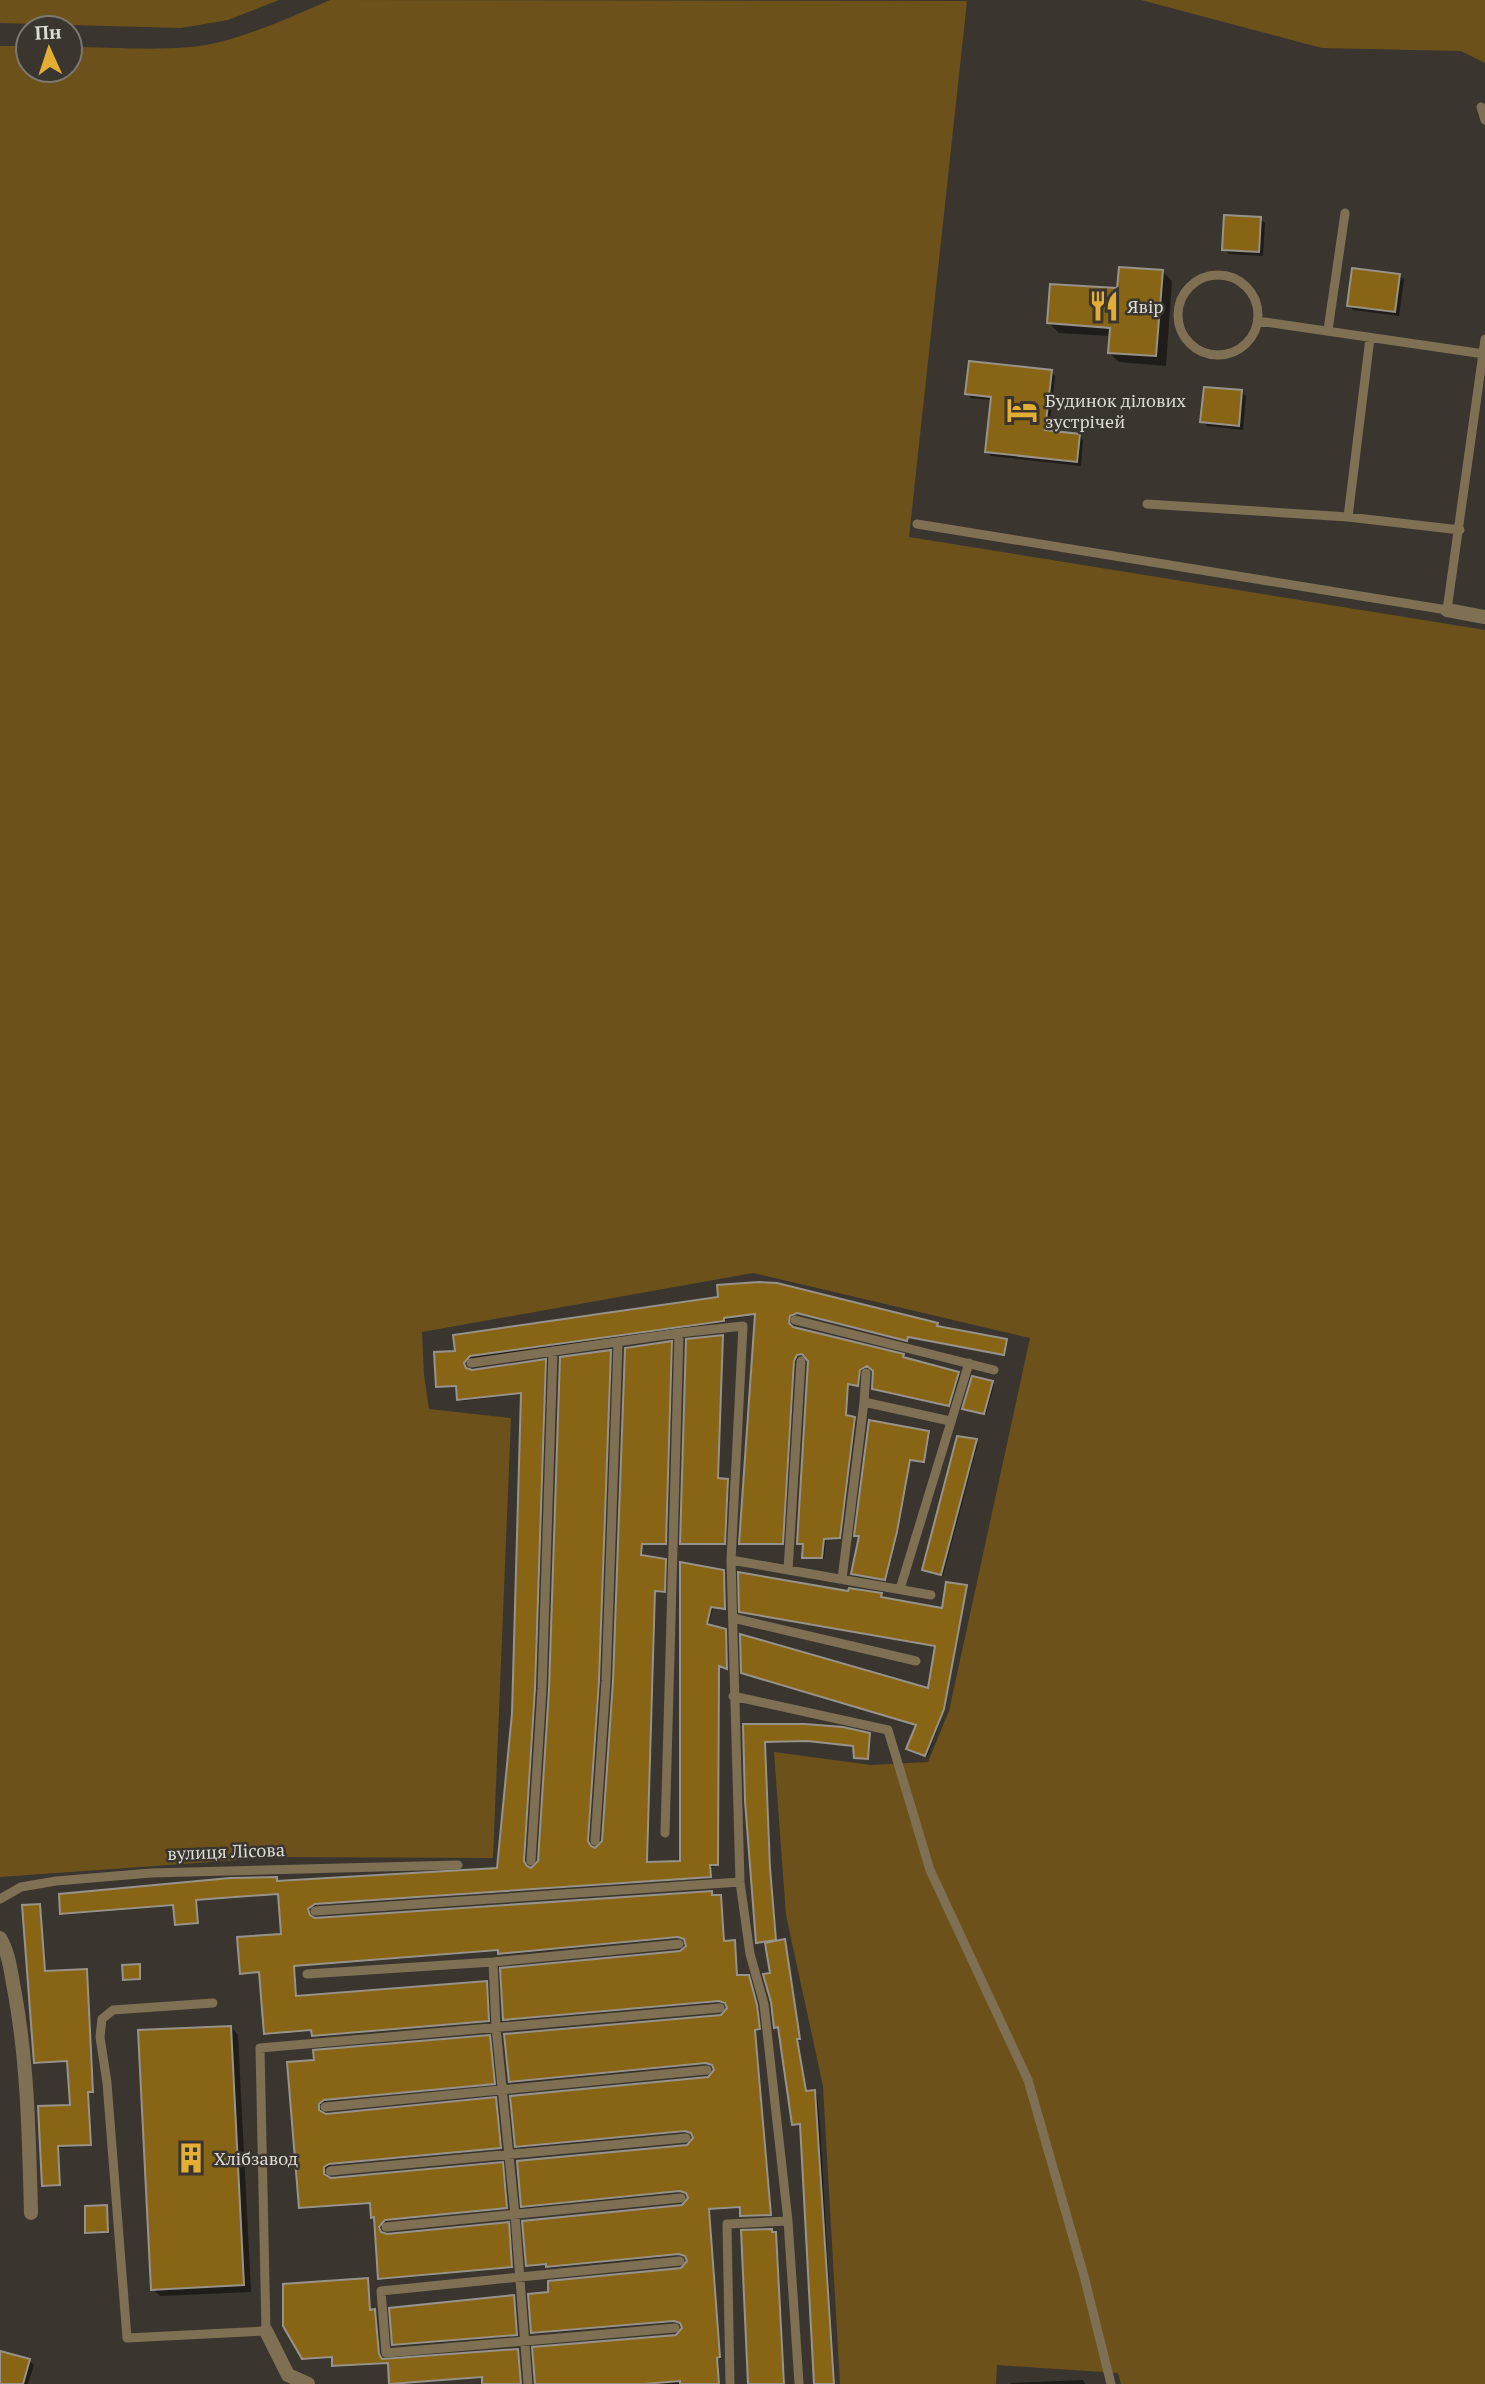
<svg xmlns="http://www.w3.org/2000/svg" width="1485" height="2384" font-family="'PT Serif',serif">
	<style>
		.green { fill: #6c521a }
		.shadow { fill: #0007 }
		.building { fill: #886514; stroke: #98938a; stroke-width: 2 }
		.lines { fill: none; stroke-linecap: round; stroke-linejoin: round }
		.lane { stroke: #7f7054; stroke-width: 9 }
		.street { stroke: #7f7054; stroke-width: 14 }
		.labels { text-anchor: middle; dominant-baseline: central; stroke-width: 5; stroke-linejoin: round; paint-order: stroke }
		.poi-label { font-size: 18px; fill: #dddbd6; stroke: #3a362f; text-anchor: start }
		.street-label { font-size: 18px; fill: #dddbd6; stroke: #3a362f }
	</style>
	<rect width="100%" height="100%" fill="#3a362f"/>
	<path class="green" d="M0 0H279L228 20 181 28 0 23Z
		M330 0 967 1 909 537 1485 630V2384H1121L1118 2373 997 2365 996 2384H840L823 2086 786 1915 774 1752 871 1765 928 1762 949 1711 1030 1338 753 1273 422 1332 424 1375 429 1409 511 1418 493 1858 279 1857 0 1877V46H28V70H70V47C114 47 178 53 220 42 258 32 294 16 330 0Z
		M1141 0H1485V63L1461 51 1322 48Z"/>
	<path class="shadow" d="M1260 219 1265 223 1263 256 1229 254 1224 250Z
		M1162 271 1172 281 1166 366 1119 362 1109 353 1111 336 1059 333 1049 323Z
		M1400 276 1404 280 1399 316 1353 310 1349 305Z
		M1051 371 1055 376 1049 432 1079 435 1083 440 1081 466 991 456 987 452 992 400 971 398 967 393Z
		M1241 392 1246 396 1243 430 1207 426 1202 421Z
		M720 1299 937 1324 938 1328 1007 1342 1005 1355 909 1338 908 1342 799 1314 791 1317 789 1326 792 1328 903 1356 960 1375 950 1407 876 1391 874 1389V1370L870 1367 861 1371 859 1387 849 1385 847 1417 856 1421 841 1539 826 1540 824 1559H806L805 1545 798 1543 810 1361 805 1355 799 1356 795 1363 784 1545 741 1543 757 1315 725 1320V1322L468 1359 465 1368 471 1372 545 1361 547 1363 536 1691 525 1864 527 1868 532 1870 540 1862 610 1352 600 1683 589 1844 591 1848 596 1850 604 1842 615 1682 671 1343 673 1345 667 1545H643L642 1557 667 1563 666 1593 656 1592 648 1864 682 1863 681 1564 723 1571 725 1573 726 1610 713 1608 708 1626 727 1633 728 1669 720 1667 719 1866 711 1867V1878L317 1905 309 1911 311 1918 315 1920 711 1893 713 1897 722 1898 725 1943 736 1944 738 1977 750 1978 758 2008 761 2030 756 2031 772 2216 744 2217 742 2208 710 2210 721 2359H718L720 2384H537L681 2335 683 2325 678 2322 535 2334 533 2333 682 2270 689 2261 687 2257 682 2255 550 2268 548 2265 529 2267 528 2265 683 2207 690 2198 688 2194 683 2192 525 2208 523 2206 687 2147 694 2141 693 2134 688 2132 519 2148 517 2146 708 2079 715 2074V2067L709 2064 512 2083 510 2081 721 2017 728 2012V2005L723 2002 506 2021 504 2019 680 1953 687 1947 686 1940 681 1938 502 1955 500 1951 295 1967 297 1998 486 1982 488 1984 490 2022 315 2037 313 2031 267 2035 261 1973H241L283 1936 279 1895 197 1901 199 1924 178 1926 175 1906 63 1915 62 1913 276 1878 278 1883 499 1870 513 1713 523 1394 461 1401 458 1388 437 1386 456 1352Z
		M723 1337 719 1480 729 1482 726 1545H684L682 1543Z
		M992 1383 994 1385 986 1414 964 1408Z
		M928 1432 930 1434 925 1463 911 1461 898 1534 886 1581 855 1575 853 1573 860 1537 856 1536Z
		M958 1438 978 1443 943 1576 924 1570Z
		M850 1593 881 1595 882 1599 943 1610 940 1717H942L927 1757 908 1749 930 1691 937 1646 741 1611Z
		M744 1726 871 1737 869 1760 857 1759 855 1747 810 1742 766 1743 771 1871 777 1942 784 1941 786 1943 801 2040 798 2041 807 2092 817 2094 820 2126 835 2384H815L801 2126 794 2124 780 2028 775 2027 767 1943 757 1942Z
		M39 1906 46 1973 86 1971 88 1973 94 2093H89L92 2146 59 2148 61 2186 45 2187 44 2185 72 2106 69 2062 37 2064 35 2062Z
		M139 1966 141 1980 126 1981 124 1979Z
		M231 2027 238 2035 251 2292 160 2296 153 2289Z
		M489 2037 495 2085 327 2101 320 2105 319 2111 325 2116 495 2099 497 2101 502 2149 331 2165 324 2173 325 2178 330 2180 502 2164 504 2166 508 2209 387 2221 380 2229 381 2234 386 2236 508 2224 513 2268 382 2280 372 2204 302 2209 300 2208 289 2064Z
		M107 2206 109 2234H89L87 2233Z
		M771 2231 777 2235 785 2384H750Z
		M367 2279 371 2311 377 2313 380 2357 383 2361 518 2350 522 2384H484V2378L392 2384 390 2364 336 2367 334 2358 305 2360 303 2358Z
		M514 2297 518 2336 396 2346 394 2345Z
		M0 2353 29 2361 34 2365 28 2384H0Z
		M1083 2380 1085 2384H1011V2383Z"/>
	<path class="building" d="M1224 215 1261 217 1259 252 1222 250Z
		M1119 267 1163 270 1156 356 1108 353 1110 328 1047 323 1050 284 1117 288Z
		M1352 268 1400 274 1395 312 1347 306Z
		M969 361 1052 370 1045 430 1080 434 1077 462 985 452 991 397 965 394Z
		M1204 387 1242 390 1239 426 1200 422Z
		M759 1282 777 1283 938 1323 937 1326 1007 1339 1004 1355 908 1337 907 1341 797 1313 790 1316 789 1323 793 1327 904 1354 903 1357 959 1372 949 1406 872 1389 873 1371 867 1366 860 1370 858 1386 848 1384 846 1415 855 1417 840 1538 824 1539 822 1558H802L803 1544H797L808 1361 802 1354 797 1355 794 1361 783 1544H739L755 1314 724 1318V1321L470 1356 464 1363 466 1368 472 1370 546 1359 535 1689 524 1861 527 1866 531 1868 538 1861 549 1689 560 1357 611 1350 599 1681 588 1841 591 1846 595 1848 602 1841 613 1681 625 1348 672 1341 666 1544H642L641 1555 666 1559 665 1592 655 1591 647 1862 680 1861V1562L724 1570 725 1609 711 1607 707 1624 726 1629 727 1669 719 1666 718 1865H710L711 1877 315 1904 308 1909 310 1915 315 1918 712 1891V1895H721L724 1941 735 1940 737 1975H749L757 2005 760 2029 755 2030 771 2215 740 2216V2207L709 2209 720 2357 717 2358 719 2384H680V2381L644 2384H535L532 2347 676 2335 682 2328 680 2323 674 2321 531 2333 528 2294 548 2292V2281L681 2268 687 2261 685 2256 679 2254 546 2267V2264L526 2266 522 2221 682 2205 688 2198 686 2193 680 2191 521 2207 517 2161 687 2145 693 2138 691 2133 685 2131 515 2147 510 2096 708 2077 714 2070 712 2065 706 2063 509 2082 504 2034 721 2015 727 2008 725 2003 719 2001 503 2020 500 1968 680 1951 686 1946 684 1939 678 1937 498 1954V1950L294 1966 296 1996 487 1981 489 2021 312 2036 311 2030 264 2034 259 1972 240 1974 237 1937 281 1934 278 1894 196 1900 198 1923 175 1925 173 1905 60 1914 59 1894 230 1878 277 1877V1881L497 1868 512 1713 521 1393 457 1400 456 1386 436 1387 434 1352 455 1351 453 1335 718 1297 717 1285Z
		M723 1335 718 1478 728 1479 725 1544H680L686 1339Z
		M972 1376 993 1381 984 1414 962 1409Z
		M869 1420 929 1431 924 1462 910 1460 897 1532 885 1580 851 1574 859 1536H854Z
		M957 1436 977 1439 941 1575 922 1570Z
		M738 1572 848 1591 849 1588 882 1593 881 1597 942 1608 946 1582 967 1585 944 1709 925 1756 906 1749 916 1725 741 1673 740 1634 928 1688 935 1646 739 1612Z
		M743 1724H805L843 1727 870 1733 868 1759 854 1758 853 1746 807 1741 765 1742 770 1868 776 1940 756 1943 745 1801Z
		M40 1904 45 1971 87 1969 93 2092H88L91 2145 58 2146 60 2185 42 2186 38 2106 70 2105 67 2061 34 2063 22 1905Z
		M785 1939 800 2039H797L806 2091 815 2090 834 2384H814L800 2124 792 2125 778 2027 774 2028 771 2002 763 1974 770 1973 765 1943Z
		M140 1964V1979L123 1980 122 1965Z
		M231 2026 244 2285 151 2290 138 2030Z
		M490 2035 495 2084 324 2100 319 2104V2110L326 2114 496 2097 501 2148 329 2164 324 2167V2174L331 2178 503 2162 507 2208 385 2220 379 2227 381 2232 387 2234 509 2222 512 2267 378 2279 374 2217 371 2218 370 2203 299 2208 287 2062 314 2060 313 2050Z
		M107 2205 108 2232 85 2233V2206Z
		M772 2229V2232H776L784 2384H748L741 2230Z
		M368 2278 370 2310 375 2309 379 2354 382 2359 518 2349 521 2384H482V2377L389 2384 388 2363 332 2366V2357L302 2359 283 2326V2284Z
		M514 2295 517 2335 392 2345 389 2308Z
		M0 2351 30 2359 23 2384H0Z"/>
	<g class="lines">
		<path class="lane" d="M1481 107 1485 120
			M1178 315a40 40 0 1 1 80 0a40 40 0 1 1-80 0Z
			M1258 321 1484 354
			M1328 330 1345 213
			M1147 504 1348 517 1460 530
			M1348 517 1370 338
			M917 524 1447 610 1485 339
			M795 1320 994 1370
			M471 1363 679 1333 743 1326 731 1560 740 1882 750 1954 764 2004 788 2221 727 2224 730 2384
			M864 1402 950 1421
			M731 1560 931 1595
			M788 1570 801 1361
			M842 1579 864 1402 866 1373
			M900 1589 969 1363
			M733 1618 916 1661
			M733 1696 888 1730 930 1870 1028 2080 1084 2276 1111 2384
			M665 1833 679 1333
			M595 1841 606 1681 618 1344
			M531 1861 542 1689 553 1351
			M0 1899 21 1887 56 1881 151 1873 458 1865
			M315 1911 740 1882
			M493 1962 496 2028 515 2215 528 2384
			M307 1974 493 1962 679 1944
			M213 2003 113 2010 102 2019 100 2037 107 2083 127 2338 266 2331 260 2048 720 2008
			M325 2107 707 2070
			M330 2171 686 2138
			M788 2221 799 2383
			M386 2227 681 2198
			M675 2328 386 2353 381 2291 680 2261"/>
		<path class="street" d="M1447 610 1485 617
			M0 1938C10 1955 11 1975 15 1994 28 2067 29 2140 31 2213
			M266 2331 288 2375 308 2384"/>
	</g>
	<defs>
		<g id="restaurant-bare" transform="scale(2.415)"><path d="M-5-6h1v4h1v-4h1v4h1v-4h1v5L-1.5 .5V6h-2V.5L-5-1ZM5-6V6H3V1.5H1.5Q1.5-4 5-6Z" fill="#e4ae35" stroke="#3a362f" stroke-width="2.5" paint-order="stroke"/></g>
		<g id="hotel-bare" transform="scale(2.415)"><path d="M-6-4.5h1.5V1H6V5H4.5V3h-9V5H-6ZM-4 0a1.8 1.8 0 1 1 3.6 0ZM.5 0V-2.5h3Q6-2.5 6 0Z" fill="#e4ae35" stroke="#3a362f" stroke-width="2.5" paint-order="stroke"/></g>
		<g id="building-bare" transform="scale(2.415)"><path d="M-4-6H4V6H1V3H-1V6H-4ZM-2.5-4.3h1.7v1.8h-1.7ZM.8-4.3h1.7v1.8H.8ZM-2.5-1h1.7V.8h-1.7ZM.8-1h1.7V.8H.8Z" fill="#e4ae35" stroke="#3a362f" stroke-width="2.5" paint-order="stroke"/></g>
	</defs>
	<g fill-rule="evenodd">
		<use href="#restaurant-bare" x="1104" y="306"/>
		<use href="#hotel-bare" x="1022" y="410"/>
		<use href="#building-bare" x="191" y="2158"/>
	</g>
	<g class="labels">
		<g class="poi-label">
			<text x="1127" y="306">Явір</text>
			<text x="1045" y="400">Будинок ділових<tspan x="1045" dy="21">зустрічей</tspan></text>
			<text x="214" y="2158">Хлібзавод</text>
		</g>
		<g class="street-label">
			<text transform="translate(226 1851) rotate(-2)">вулиця Лісова</text>
		</g>
	</g>
	<g transform="translate(49 49) rotate(357)"><circle r="33" fill="#3a362f" stroke="#7b7872" stroke-width="2"/>
	<path d="M0-5L12 26L0 18L-12 26Z" fill="#e4ae35"/>
	<text y="-10" font-size="19" font-weight="bold" text-anchor="middle" fill="#dddbd6">Пн</text>
	</g>
</svg>
